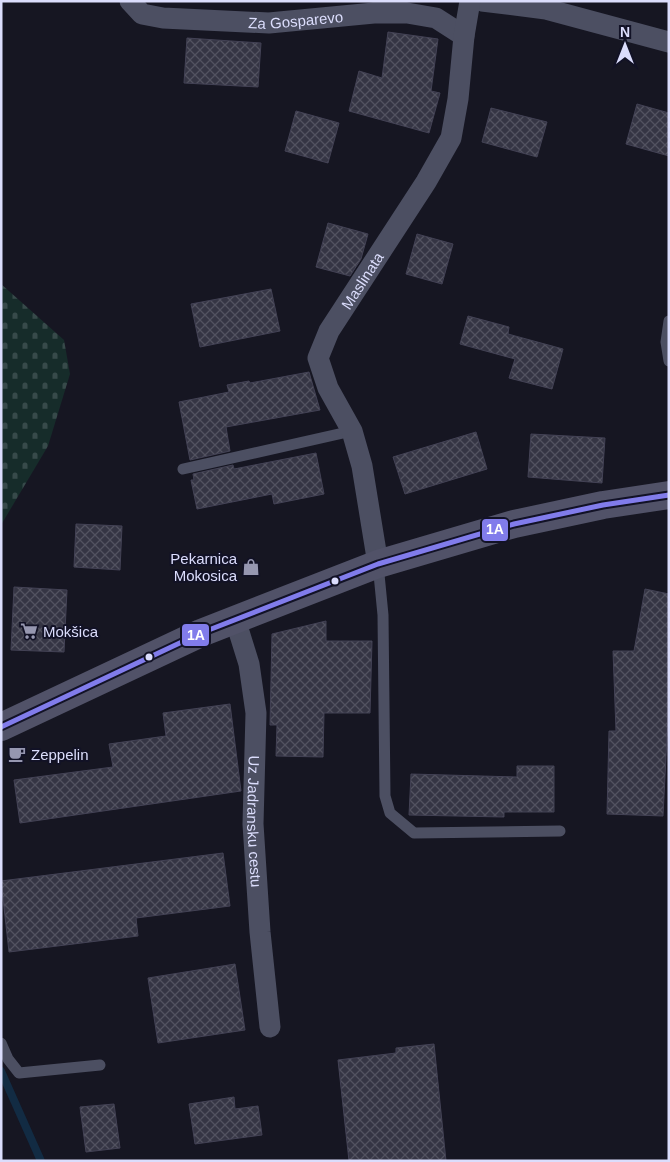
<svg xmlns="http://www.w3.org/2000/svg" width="670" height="1162" font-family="Helvetica,sans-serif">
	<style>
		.cemetery { fill: url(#cemetery-stones) }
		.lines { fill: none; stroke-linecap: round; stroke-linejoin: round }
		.stream { stroke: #122b43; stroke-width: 8 }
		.building { fill: url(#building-cross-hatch); stroke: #434255 }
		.service { stroke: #4c4f62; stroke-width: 11 }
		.minor { stroke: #4c4f62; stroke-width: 21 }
		.secondary { stroke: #515268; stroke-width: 28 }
		.bus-1-casing { stroke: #121226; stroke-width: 9 }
		.bus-1 { stroke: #817ceb; stroke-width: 5 }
		.bus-dot { fill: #dbddfc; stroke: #121226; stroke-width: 2 }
		.labels { text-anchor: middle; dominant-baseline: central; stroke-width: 4; stroke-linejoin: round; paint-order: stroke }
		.street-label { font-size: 15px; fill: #dbddfc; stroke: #121226 }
		.poi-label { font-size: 15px; fill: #dbddfc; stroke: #121226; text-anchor: start }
		.line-badge { stroke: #121226; stroke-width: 2 }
		.badge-label { font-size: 14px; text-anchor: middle; font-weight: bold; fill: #fff }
	</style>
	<defs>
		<pattern id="cemetery-stones" width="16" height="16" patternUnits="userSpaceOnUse" patternTransform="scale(1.25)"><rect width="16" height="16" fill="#162c2a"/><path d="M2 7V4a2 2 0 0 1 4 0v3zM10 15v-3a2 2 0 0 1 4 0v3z" fill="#374a4a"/></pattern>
		<pattern id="building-cross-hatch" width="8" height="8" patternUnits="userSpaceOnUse" patternTransform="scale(1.25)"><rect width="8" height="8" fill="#353544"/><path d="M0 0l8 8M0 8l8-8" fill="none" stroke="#525260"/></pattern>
	</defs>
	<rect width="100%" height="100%" fill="#161622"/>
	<path class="cemetery" d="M1 284 64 340 70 374 48 446 1 525Z"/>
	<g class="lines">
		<path class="stream" d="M1 1071 41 1161"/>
	</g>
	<path class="building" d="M388 32 438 39 431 91 440 93 429 133 349 111 359 71 382 78Z
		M187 38 261 43 258 87 184 83Z
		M637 104 669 113V156L626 144Z
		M491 108 547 122 537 157 482 142Z
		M296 111 339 123 328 163 285 151Z
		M328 223 368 234 361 259 350 276 316 267Z
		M417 234 453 244 442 284 406 274Z
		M271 289 280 331 200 347 191 304Z
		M468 316 509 327 508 334 563 349 552 389 509 378 515 359 460 344Z
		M309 372 320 410 226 427 230 451 190 460 179 402 229 392 227 385 249 381 250 383Z
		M476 432 487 469 405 494 393 457Z
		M531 434 605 438 602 483 528 477Z
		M316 453 324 494 274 504 272 494 197 509 191 480H194L193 474 233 465 234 469Z
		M76 524 122 526 120 570 74 567Z
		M14 587 67 590 64 652 11 650Z
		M645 589 669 594V696L663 816 607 814 609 731H616L613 651H634Z
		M326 621V641H372L370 713H324L323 757 276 756 277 725H270L272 634Z
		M230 704 241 791 20 823 14 780 113 767 109 744 166 736 163 713Z
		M517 766H554V812H504V817L409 815 411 774 517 777Z
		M223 853 230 906 136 918 138 936 9 952 1 881Z
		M235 964 245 1030 158 1043 148 978Z
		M434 1044 446 1161H349L338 1060 396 1053V1048Z
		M234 1097 235 1109 258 1106 262 1135 195 1144 189 1104Z
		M114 1104 120 1148 86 1152 80 1107Z"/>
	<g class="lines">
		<path class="service" d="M669 321 666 342 669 361
			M183 469 352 431
			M378 564 383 615 385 796 390 813 414 833 560 831
			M1 1043 8 1059 19 1073 100 1065"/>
		<g class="minor">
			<path id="s1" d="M130 1 142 14 163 18 269 23 374 13H407L436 18 464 36"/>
			<path d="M482 1 546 9 669 42"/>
			<path id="s2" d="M378 564 362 466 352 431 328 388 318 358 329 331 426 182 451 138 458 99 464 36 470 1"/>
			<path id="s3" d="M235 619 249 664 256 713 253 824 260 932 270 1027"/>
		</g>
		<path class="secondary" d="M1 727 201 633 378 564 514 524 603 505 669 495"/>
		<g class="bus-1-casing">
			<path id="bus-1" d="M1 727 201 633 378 564 514 524 603 505 669 495"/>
		</g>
		<use href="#bus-1" class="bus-1"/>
	</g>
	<defs>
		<g id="shop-bare" transform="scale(1.35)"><path d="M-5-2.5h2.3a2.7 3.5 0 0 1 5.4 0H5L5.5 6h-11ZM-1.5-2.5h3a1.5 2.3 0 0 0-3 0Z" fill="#9697b0" stroke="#121226" stroke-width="2.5" paint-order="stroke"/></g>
		<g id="supermarket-bare" transform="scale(1.35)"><path d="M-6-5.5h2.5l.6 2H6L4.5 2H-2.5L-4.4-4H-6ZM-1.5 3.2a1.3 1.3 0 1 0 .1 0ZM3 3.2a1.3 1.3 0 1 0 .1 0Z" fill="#9697b0" stroke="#121226" stroke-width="2.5" paint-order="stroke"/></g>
		<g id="cafe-bare" transform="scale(1.35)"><path d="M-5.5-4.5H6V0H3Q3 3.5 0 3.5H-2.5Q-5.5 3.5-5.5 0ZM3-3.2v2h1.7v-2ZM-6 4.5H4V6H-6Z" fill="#9697b0" stroke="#121226" stroke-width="2.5" paint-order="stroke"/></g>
	</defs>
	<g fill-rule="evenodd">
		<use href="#shop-bare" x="251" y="567"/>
		<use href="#supermarket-bare" x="29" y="631"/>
		<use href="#cafe-bare" x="17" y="754"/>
	</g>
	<g class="bus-dot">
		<circle cx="335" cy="581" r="4.5"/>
		<circle cx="149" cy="657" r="4.5"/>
	</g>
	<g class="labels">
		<g class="street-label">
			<text stroke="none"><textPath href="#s1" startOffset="172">Za Gosparevo</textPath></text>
			<text stroke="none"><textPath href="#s2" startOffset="306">Maslinata</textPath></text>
			<text stroke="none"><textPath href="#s3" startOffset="205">Uz Jadransku cestu</textPath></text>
		</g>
		<g class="poi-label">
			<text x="237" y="558" text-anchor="end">Pekarnica<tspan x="237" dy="17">Mokosica</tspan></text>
			<text x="43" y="631">Mokšica</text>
			<text x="31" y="754">Zeppelin</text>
		</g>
	</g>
	<g class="line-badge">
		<rect x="481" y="518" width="28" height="24" rx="5" fill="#817ceb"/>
		<rect x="181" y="623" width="29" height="24" rx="5" fill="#817ceb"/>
	</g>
	<g class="badge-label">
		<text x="495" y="534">1A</text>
		<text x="196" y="640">1A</text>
	</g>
	<rect width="670" height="1162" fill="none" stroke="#dbddfc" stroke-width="5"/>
	<g transform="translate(625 45)" stroke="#121226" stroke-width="4" paint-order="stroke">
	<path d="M0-4L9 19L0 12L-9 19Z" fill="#dbddfc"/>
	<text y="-8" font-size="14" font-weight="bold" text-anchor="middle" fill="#dbddfc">N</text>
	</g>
</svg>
